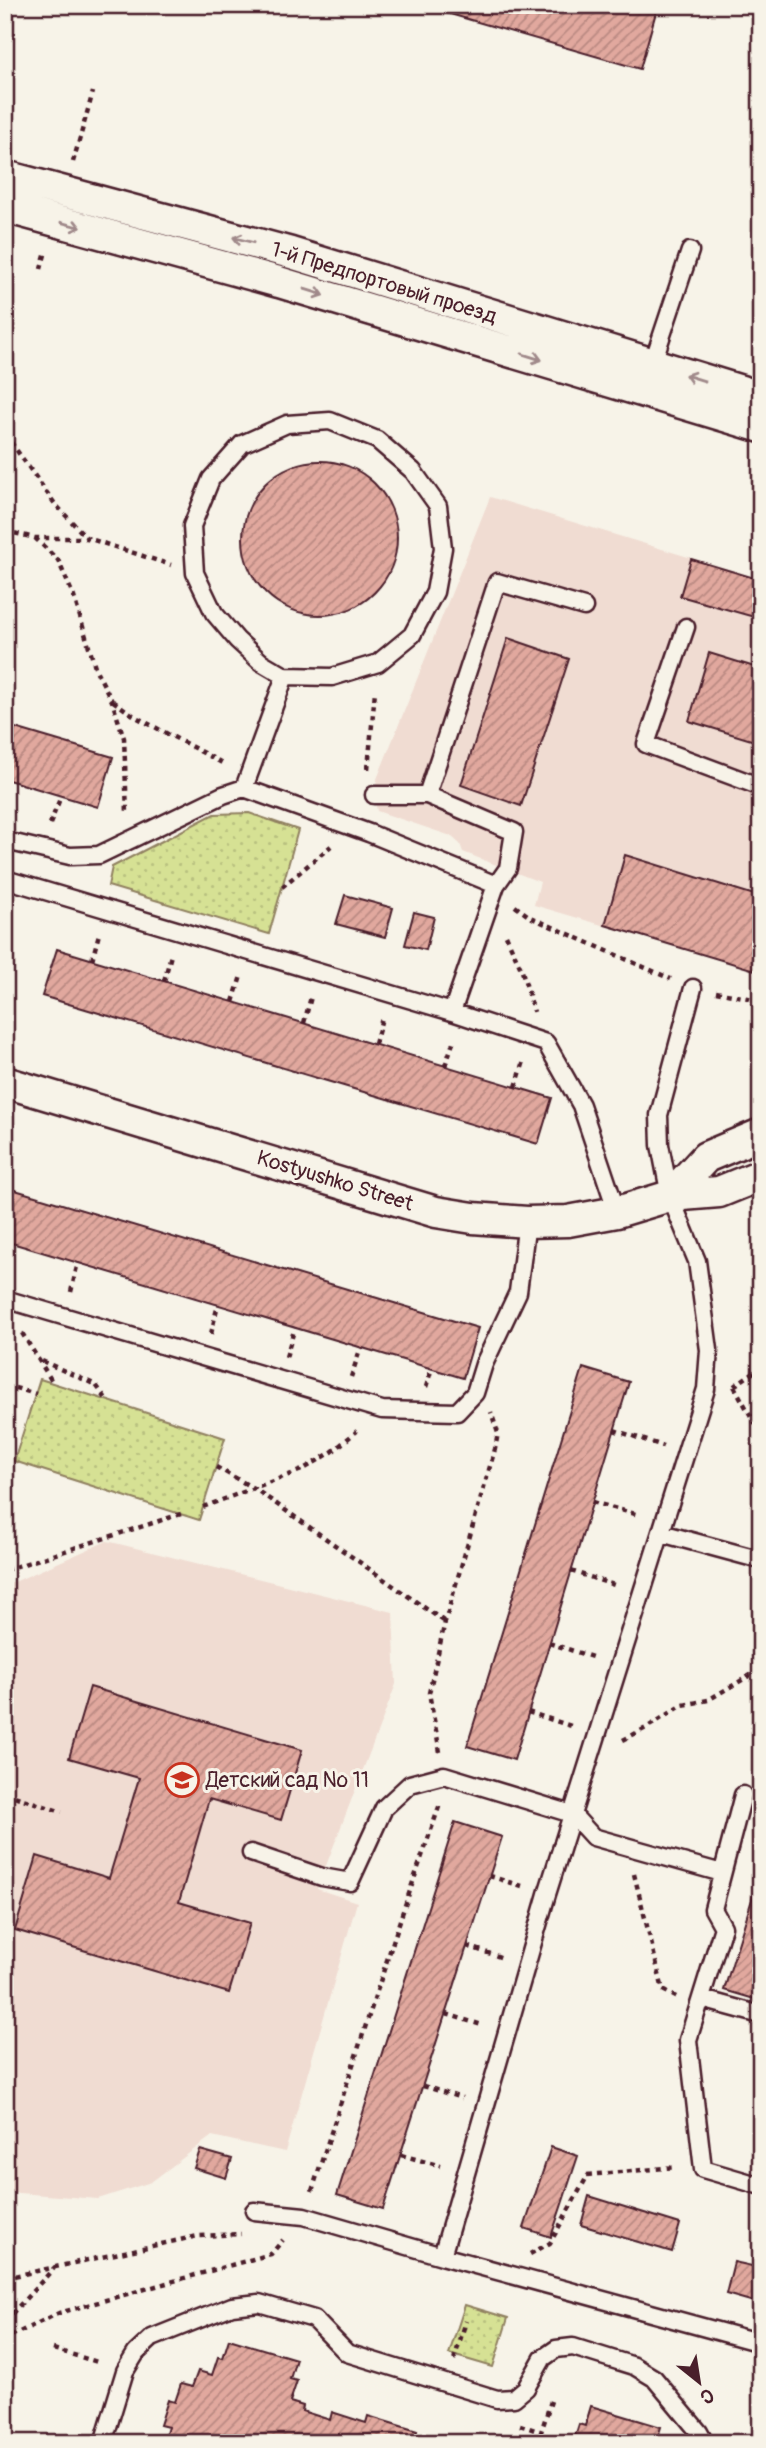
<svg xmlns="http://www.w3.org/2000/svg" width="766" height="2448" font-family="Pangolin,sans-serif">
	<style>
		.built { fill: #f0dcd2 }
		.grass { fill: url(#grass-dots); stroke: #908060; stroke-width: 2 }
		.building { fill: url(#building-hatch); stroke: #4a1f2b; stroke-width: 2 }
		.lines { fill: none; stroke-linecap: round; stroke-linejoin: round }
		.lane-casing { stroke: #4a1f2b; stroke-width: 21 }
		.street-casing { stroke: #4a1f2b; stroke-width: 35 }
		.path { stroke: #4a1f2b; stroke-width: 4.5; stroke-dasharray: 5 5; stroke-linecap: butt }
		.lane { stroke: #f7f3e8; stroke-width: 16 }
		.street { stroke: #f7f3e8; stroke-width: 30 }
		.oneway { stroke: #a0898a }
		.labels { text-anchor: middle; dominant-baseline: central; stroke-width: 6; stroke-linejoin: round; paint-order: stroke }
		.street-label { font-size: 21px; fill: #4a1f2b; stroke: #f7f3e8 }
		.poi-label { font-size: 21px; fill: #4a1f2b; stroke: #f7f3e8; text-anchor: start }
	</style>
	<defs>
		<pattern id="grass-dots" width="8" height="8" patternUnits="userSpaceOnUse" patternTransform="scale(1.75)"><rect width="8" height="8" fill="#d6e194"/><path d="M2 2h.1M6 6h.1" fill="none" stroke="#b9c180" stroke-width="1.8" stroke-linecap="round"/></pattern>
		<pattern id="building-hatch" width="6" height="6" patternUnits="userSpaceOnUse" patternTransform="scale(1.75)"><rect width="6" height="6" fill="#e1a89e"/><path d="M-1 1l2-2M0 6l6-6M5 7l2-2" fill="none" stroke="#b88881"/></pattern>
	</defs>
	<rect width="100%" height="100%" fill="#f7f3e8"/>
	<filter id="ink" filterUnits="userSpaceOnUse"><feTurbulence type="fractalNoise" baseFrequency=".0143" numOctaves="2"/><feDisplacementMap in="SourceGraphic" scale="14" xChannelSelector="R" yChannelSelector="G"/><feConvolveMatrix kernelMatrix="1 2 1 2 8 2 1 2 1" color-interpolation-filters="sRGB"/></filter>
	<g filter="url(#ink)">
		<path class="built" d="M490 497 761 579V972L534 905 540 882 463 852 460 844 451 836 377 811 374 795 377 779Z
			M107 1541 393 1612 396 1684 317 1889 357 1902 285 2152 212 2136 151 2182 98 2199 5 2192V1586Z"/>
		<path class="grass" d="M249 813 298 830 269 934 108 886 112 867 214 814Z
			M40 1379 225 1438 199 1520 14 1461Z
			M465 2305 508 2318 493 2367 449 2354Z"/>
		<path class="building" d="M419 5H658L640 69Z
			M243 538a77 77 0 1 1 154 0a77 77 0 1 1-154 0Z
			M691 559 761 580V619L680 596Z
			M508 638 569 659 521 806 461 785Z
			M709 653 761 669V743L689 721Z
			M5 725 113 757 98 807 5 779Z
			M625 855 761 897V972L605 925Z
			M345 895 393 908 385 937 336 924Z
			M414 912 434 917 426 950 405 945Z
			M57 949 552 1098 538 1144 42 996Z
			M5 1187 478 1328 463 1378 5 1241Z
			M583 1368 629 1382 514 1760 467 1746Z
			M90 1687 302 1750 281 1820 209 1799 179 1902 250 1923 229 1993 15 1930 37 1856 109 1878 139 1778 69 1758Z
			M455 1822 502 1837 383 2209 337 2195Z
			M761 1870V2001L724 1990Z
			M551 2147 578 2156 551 2237 524 2228Z
			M200 2150 232 2159 226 2178 194 2168Z
			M589 2196 680 2224 672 2252 581 2225Z
			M734 2262 761 2268V2280L754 2302 726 2294Z
			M229 2339 296 2359 290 2379 297 2381 290 2402 303 2406 302 2411 330 2420 332 2412 366 2423 368 2416 417 2431 415 2437 433 2443H163L168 2427 160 2425 168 2400 175 2402 181 2384 192 2387 198 2371 212 2375 218 2357 223 2358Z
			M5 2402 16 2406 5 2440Z
			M591 2406 661 2427 656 2443H573L579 2424 585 2426Z"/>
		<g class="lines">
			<g class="lane-casing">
				<path id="lane" d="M652 365 690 251
					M686 627 646 744 761 787
					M244 788 285 676 261 662 237 640 214 613 195 573 192 526 211 479 242 444 287 424 330 421 377 440 413 471 438 506 443 548 435 592 412 635 378 663 332 677 285 676
					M374 795H427
					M5 844 6 841 70 856 99 855 223 795 244 788 369 833 496 885 452 1012
					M5 879 452 1012 546 1043 581 1105 617 1212
					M496 885 508 868 514 832 427 795 497 582 584 607
					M5 1299 382 1410 457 1412 475 1393 484 1364 518 1292 527 1222
					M661 1533 761 1560
					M743 1795 713 1909 723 1927 688 2040 703 2169 761 2186
					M251 1853 322 1877 350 1882 384 1808 410 1784 444 1775 572 1814 593 1837 722 1873
					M702 1999 761 2015
					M254 2211 304 2216 442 2256 547 1894 706 1389 709 1350 697 1261 670 1196 660 1145 659 1115 693 988
					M442 2256 761 2343
					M103 2443 125 2371 136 2353 152 2338 232 2306 259 2303 314 2319 347 2353 497 2399 514 2398 526 2388 543 2358 556 2349 573 2347 634 2366 654 2378 699 2432 705 2443"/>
			</g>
			<g class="street-casing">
				<path id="street" d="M5 176 291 253 761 397
					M5 207 279 282 761 427
					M5 1082 436 1212 473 1218 527 1222 568 1221 617 1212 670 1196 719 1192 761 1175
					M670 1196 706 1157 761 1134"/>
			</g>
			<path class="path" d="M73 162 93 92
				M41 269 46 251
				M5 434 55 504 86 537
				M5 531 35 538H87L171 565
				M35 538 58 560 74 597 96 670 112 701 124 738 127 813
				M113 701 136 717 224 764
				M368 769 375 691
				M50 824 61 796
				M282 887 331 846
				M515 906 530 917 671 979
				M506 935 522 971 534 1012
				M92 960 99 934
				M164 981 171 955
				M716 992 753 999 761 1004
				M233 1002 241 976
				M304 1023 311 997
				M375 1044 382 1018
				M445 1066 454 1040
				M516 1087 524 1061
				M5 1260 9 1242
				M71 1292 78 1262
				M22 1333 53 1383
				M211 1334 218 1304
				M286 1357 295 1327
				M42 1361 96 1385 107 1400
				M351 1377 361 1347
				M5 1385 36 1394
				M734 1386 761 1434
				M734 1386 761 1367
				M426 1387 432 1368
				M614 1430 663 1446
				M216 1467 255 1489 445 1622
				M592 1502 639 1515
				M203 1507 302 1470 332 1452 357 1431
				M5 1570 181 1514
				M571 1571 617 1586
				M549 1643 595 1658
				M528 1712 574 1727
				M623 1740 646 1728 683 1705 708 1700 761 1669
				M440 1752 429 1693 445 1622 495 1449 498 1433 491 1412
				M5 1793 62 1812
				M634 1874 663 1990 676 1997
				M489 1876 522 1886
				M467 1946 503 1958
				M446 2014 482 2025
				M423 2086 462 2098
				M401 2155 441 2166
				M754 2158 761 2133
				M587 2175 676 2167
				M312 2191 402 1914 440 1804
				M530 2254 550 2243 588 2175
				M5 2278 198 2236 241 2234
				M5 2321 55 2267
				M11 2336 59 2313 271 2254 283 2240
				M53 2349 101 2363
				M454 2360 466 2321
				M520 2425 541 2432 551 2401"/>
			<use href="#lane" class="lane"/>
			<use href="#street" class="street"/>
		</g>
		<defs><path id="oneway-shaft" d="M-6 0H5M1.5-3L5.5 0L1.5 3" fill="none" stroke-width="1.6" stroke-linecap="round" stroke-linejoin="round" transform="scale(1.75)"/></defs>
		<g class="oneway">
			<use href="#oneway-shaft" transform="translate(71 225) rotate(15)"/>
			<use href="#oneway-shaft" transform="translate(243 240) rotate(-165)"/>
			<use href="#oneway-shaft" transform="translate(314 292) rotate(17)"/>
			<use href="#oneway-shaft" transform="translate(532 357) rotate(17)"/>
			<use href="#oneway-shaft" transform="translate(695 378) rotate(-163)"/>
		</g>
	</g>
	<defs>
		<g id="school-ring" transform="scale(1.75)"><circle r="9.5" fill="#f7f3e8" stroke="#c8321e" stroke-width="1.5"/><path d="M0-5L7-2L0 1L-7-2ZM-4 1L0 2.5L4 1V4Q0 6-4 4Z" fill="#c8321e"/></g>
	</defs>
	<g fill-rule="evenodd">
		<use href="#school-ring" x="182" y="1780"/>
	</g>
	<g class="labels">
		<g class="street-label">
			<text transform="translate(384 283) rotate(17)">1-й Предпортовый проезд</text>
			<text transform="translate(335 1181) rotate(17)">Kostyushko Street</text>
		</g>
		<g class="poi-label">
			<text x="206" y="1780">Детский сад № 11</text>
		</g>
	</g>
	<rect width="766" height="2448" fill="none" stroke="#f7f3e8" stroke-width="28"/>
	<rect x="14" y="14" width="738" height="2420" fill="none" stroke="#4a1f2b" stroke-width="2.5" filter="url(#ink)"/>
	<g transform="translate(699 2382) rotate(150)" stroke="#f7f3e8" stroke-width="5" paint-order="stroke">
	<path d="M0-5L12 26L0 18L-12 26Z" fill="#4a1f2b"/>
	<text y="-10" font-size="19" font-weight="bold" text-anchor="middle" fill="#4a1f2b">С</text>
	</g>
</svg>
